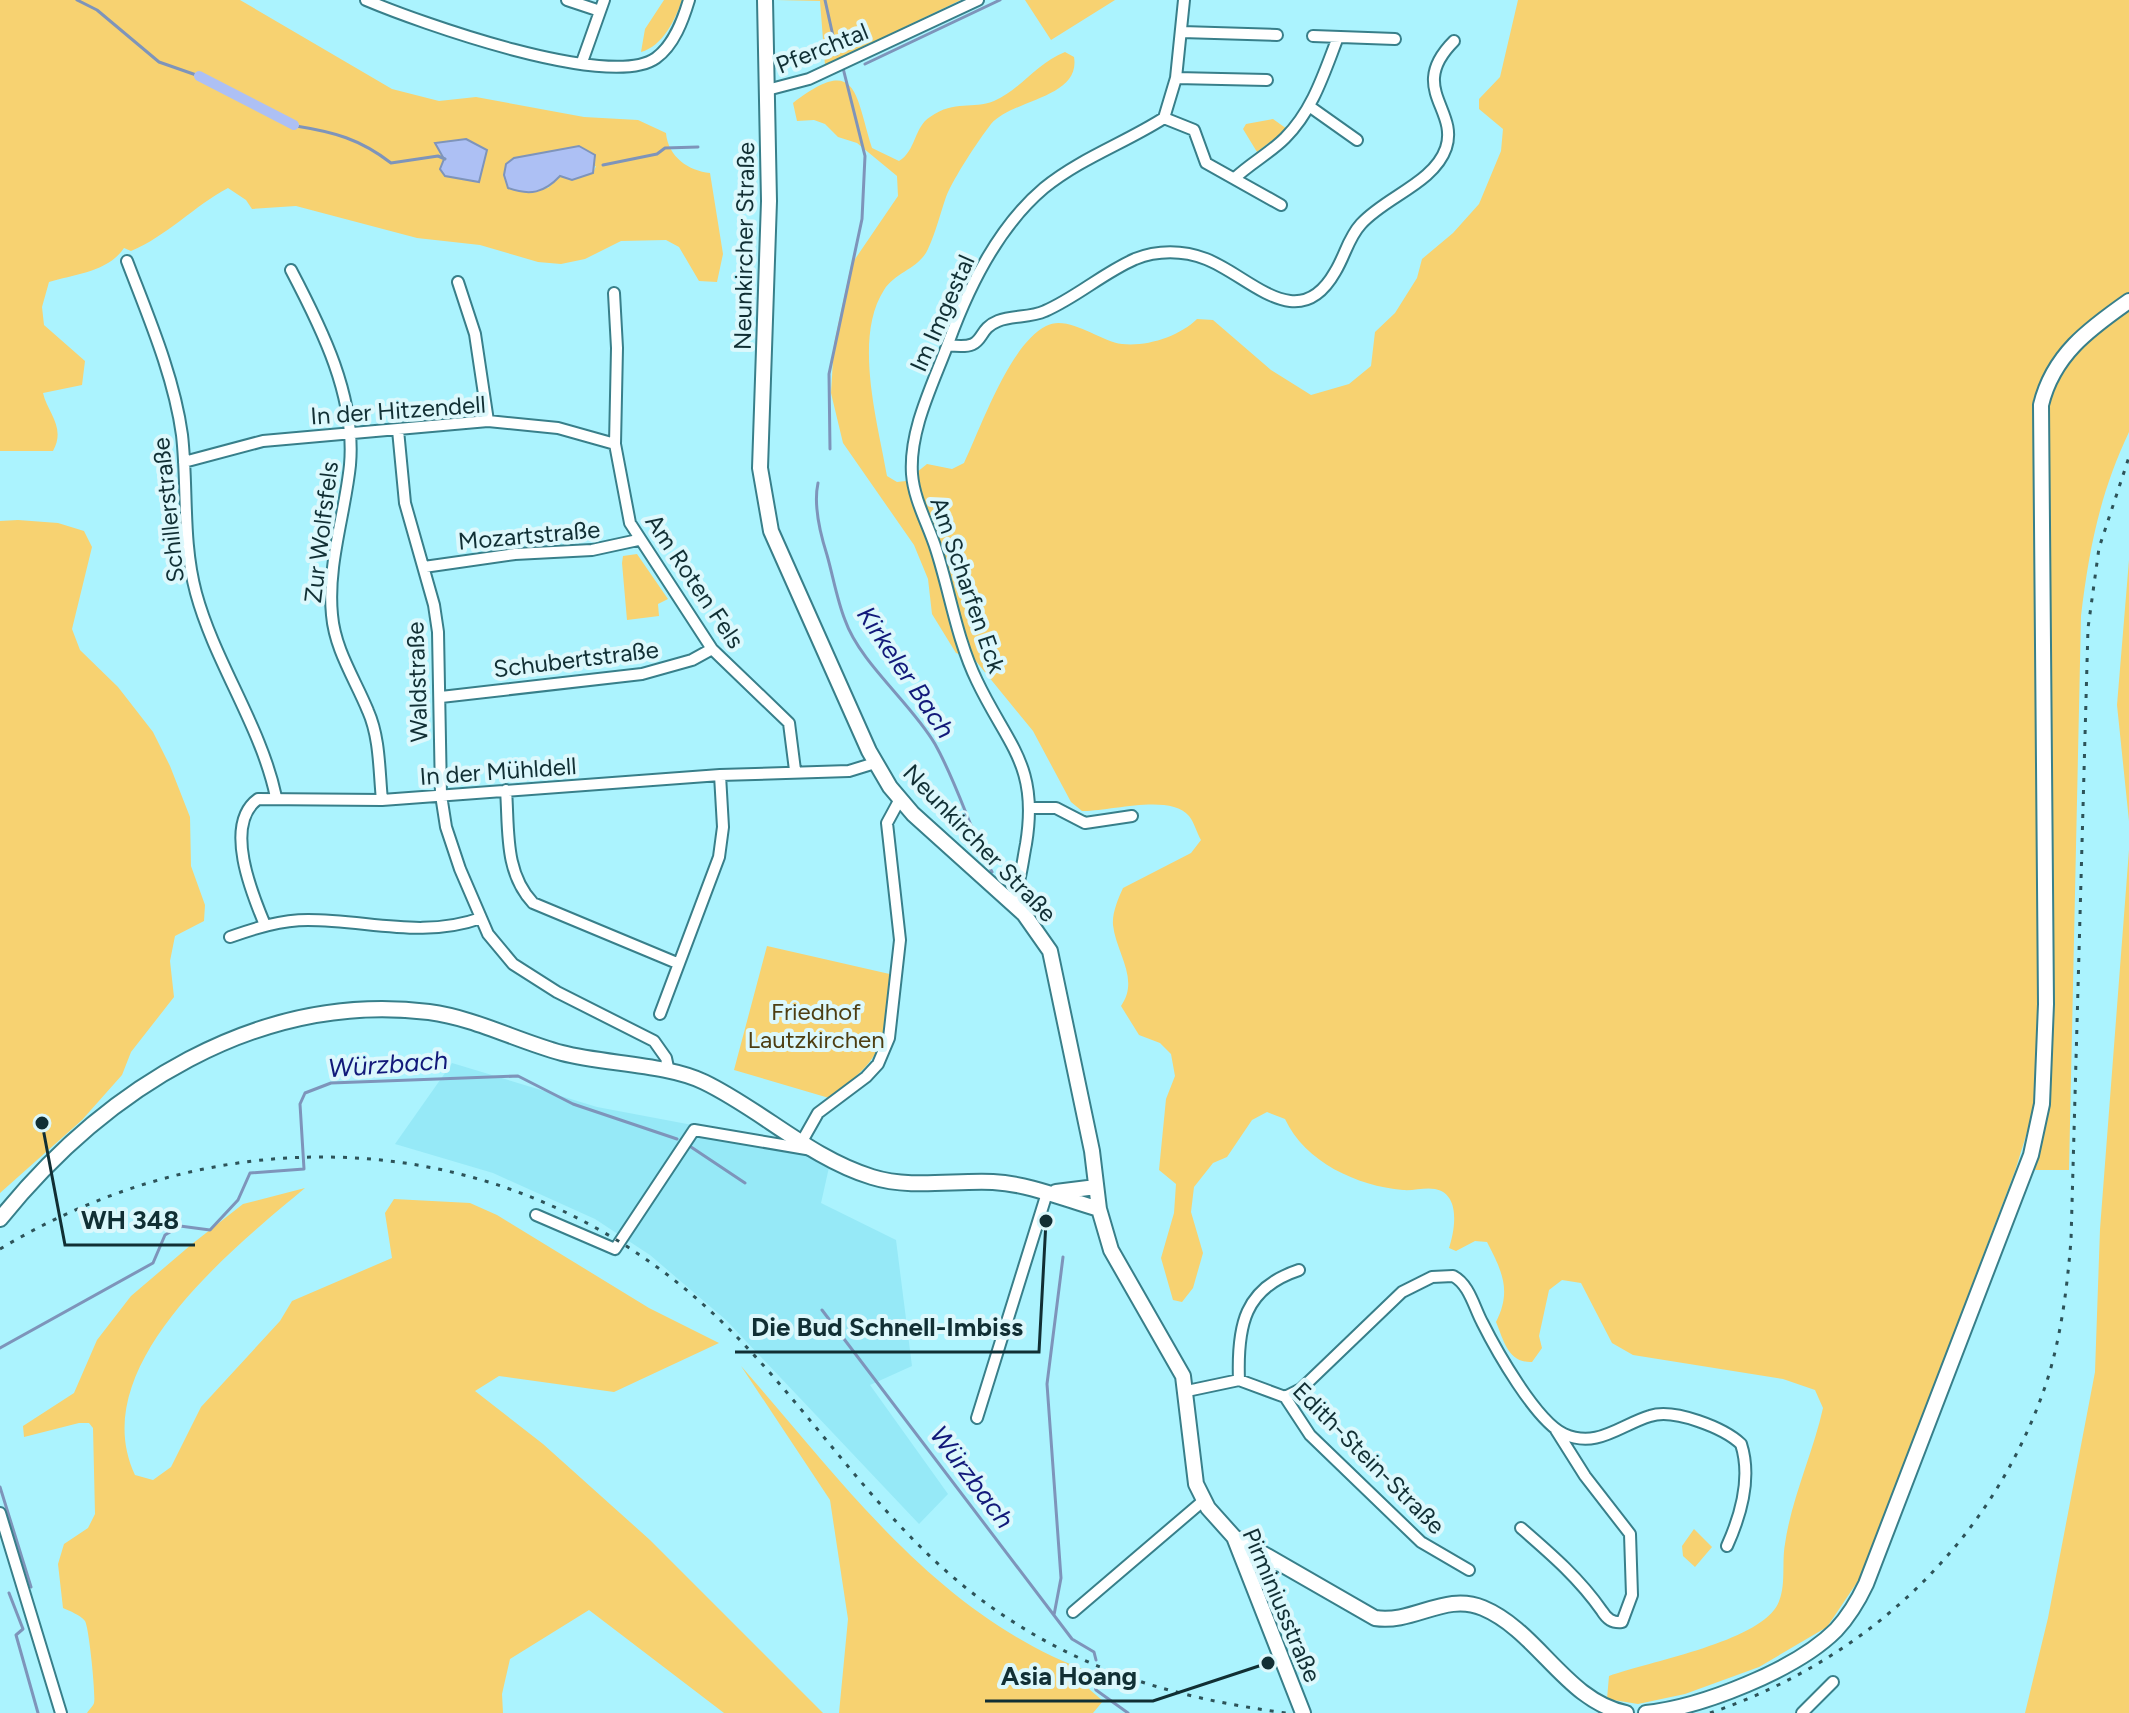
<svg xmlns="http://www.w3.org/2000/svg" width="2129" height="1713" font-family="Figtree,sans-serif">
	<style>
		.built { fill: #96e9f7 }
		.green { fill: #f7d271; fill-rule: evenodd }
		.water { fill: #adc0f4; stroke: #7e94ba; stroke-width: 2 }
		.lines { fill: none; stroke-linecap: round; stroke-linejoin: round }
		.stream { stroke: #7e94ba; stroke-width: 3 }
		.canal { stroke: #adc0f4; stroke-width: 10 }
		.minor-casing { stroke: #387f8a; stroke-width: 14 }
		.major-casing { stroke: #387f8a; stroke-width: 18 }
		.minor { stroke: #fff; stroke-width: 10 }
		.major { stroke: #fff; stroke-width: 14 }
		.rail { stroke: #2d5359; stroke-width: 3; stroke-dasharray: 4 8; stroke-linecap: butt }
		.labels { text-anchor: middle; dominant-baseline: central; stroke-width: 8; stroke-linejoin: round; paint-order: stroke }
		.street-label { font-size: 24px; fill: #112f34; stroke: #dcf8fc }
		.park-label { font-size: 24px; fill: #4e3e12; stroke: #dcf8fc }
		.water-label { font-size: 26px; font-style: italic; fill: #12197a; stroke: #dcf8fc }
		.leader { fill: none; stroke: #112f34; stroke-width: 3 }
		.callout-dot { fill: #112f34; stroke: #dcf8fc; stroke-width: 3 }
		.callout-label { font-size: 26px; text-anchor: middle; font-weight: bold; fill: #112f34; stroke: #dcf8fc; stroke-width: 8; stroke-linejoin: round; paint-order: stroke }
	</style>
	<rect width="100%" height="100%" fill="#abf3fe"/>
	<path class="built" d="M452 1063 597 1107 793 1144 830 1163 821 1203 896 1240 912 1366 870 1385 948 1494 919 1524 726 1320 650 1255 595 1219 493 1173 395 1144Z"/>
	<path class="green" d="M0 0H240L392 89 439 101 476 97 584 117 638 120 666 133C668 157 689 171 710 173L723 254 717 282 699 281 679 247 666 240 621 241 585 259 561 264 538 262 480 245 417 238 296 206 252 209 246 200 228 188C194 206 167 236 131 251L124 248C108 272 75 274 49 282L42 307 44 325 85 361 82 385 43 393C48 414 66 427 53 451H0ZM436 144 479 182 440 169 444 159ZM596 166 593 173C580 178 572 180 560 176L548 188H508Z
		M664 0H682C675 20 663 46 641 52L645 29Z
		M776 0H961L825 65 820 1Z
		M1025 0H1115L1051 40Z
		M1518 0H2129V432C2100 493 2089 549 2081 616L2069 1170H2031L2029 1126 2015 1171 1862 1575 1827 1627 1759 1667 1685 1694 1638 1704 1607 1699 1609 1676C1651 1661 1747 1644 1774 1610 1788 1592 1781 1565 1785 1544 1791 1500 1813 1453 1823 1408L1815 1390 1783 1379 1633 1355 1612 1343 1581 1283 1562 1280 1549 1290 1539 1336 1542 1348 1532 1362C1508 1363 1504 1341 1496 1322 1512 1291 1502 1271 1487 1242L1475 1241 1456 1251 1449 1248C1455 1230 1461 1194 1435 1189 1425 1187 1413 1191 1403 1190 1357 1186 1305 1162 1285 1119L1267 1112 1252 1120 1227 1157 1213 1163 1194 1187 1191 1212 1203 1253 1193 1288 1182 1302 1173 1300 1161 1258 1174 1213 1176 1184 1159 1170 1166 1099 1175 1076 1171 1054 1160 1043 1139 1035 1121 1006C1140 979 1116 953 1113 925 1112 913 1118 899 1123 888L1191 853 1201 840C1197 833 1194 822 1189 816 1170 793 1108 812 1082 811L1071 802 1033 731 975 660 956 653 932 614 928 579 914 545 843 443 831 393 834 344 851 265 898 196 897 176 857 143 838 137 825 124 814 120 797 121 793 103C858 53 855 95 872 148L899 161C916 151 914 127 930 117 956 99 972 110 994 101 1021 89 1037 63 1065 52L1074 57C1081 98 1013 99 991 124 978 141 954 177 946 197 940 214 936 232 928 249 919 269 895 272 884 290 853 338 878 423 887 476L897 482 906 481 927 464 952 469 964 463C981 427 1010 344 1046 326 1068 314 1099 341 1122 344 1147 347 1180 336 1197 319L1213 320 1271 370 1311 395 1349 384 1371 366 1375 332 1395 313 1417 278 1422 259 1453 233 1479 204 1501 151 1503 129 1479 109V99L1500 77Z
		M1273 119 1287 129 1257 152 1243 129 1246 124Z
		M18 520 58 523 84 531 92 547 72 629 80 650 118 687 153 732 170 766 190 817 191 866 205 905 204 921 175 936 170 961 174 997 131 1052 122 1075 82 1120 0 1193V521Z
		M637 554 668 599 658 604 659 616 627 620 622 563 623 556Z
		M2129 560V821L2117 705Z
		M2129 850V1713H2025L2048 1618 2095 1372 2100 1229Z
		M767 946 894 975C885 1043 885 1057 829 1098L734 1070Z
		M305 1188C232 1249 84 1367 135 1475L153 1480 171 1467 201 1407 280 1321 292 1301 392 1258 385 1213 394 1199 470 1203 497 1215 649 1308 719 1343 614 1392 499 1376 475 1391 543 1444 650 1540 823 1713H724L589 1610 510 1659 502 1694 503 1713H87C89 1710 93 1706 94 1703 96 1697 89 1627 85 1621 80 1615 70 1611 63 1608L58 1564 64 1544 88 1528 95 1514 93 1428 89 1423H79L24 1437 23 1426 74 1393 97 1340 131 1296 192 1244 243 1204Z
		M741 1366C845 1484 937 1616 1090 1672L1089 1689 1103 1701 1093 1713H839L848 1619 830 1500Z
		M1694 1529 1712 1547 1695 1567 1683 1556 1682 1546Z"/>
	<path class="water" d="M466 139 487 150 479 182 445 176 440 169 444 159 435 143Z
		M579 146 595 155 593 173 572 180 560 176C544 193 530 196 508 188L504 175 506 164 514 158Z"/>
	<g class="lines">
		<path class="stream" d="M77 0 97 10 159 62 199 76
			M825 0 837 54
			M865 64 1000 0
			M296 126C334 132 360 139 391 163L438 156 445 159
			M603 165 657 154 665 148 698 147
			M830 449 829 374 862 219 865 156 843 68
			M818 483C813 506 820 533 827 555 833 576 837 600 845 620 860 663 912 704 935 744 958 785 970 830 992 872
			M688 1145 745 1183
			M822 1310 1072 1639 1094 1652 1096 1660
			M0 1348 153 1263 165 1235 180 1226 210 1230 238 1200 250 1173 304 1169 300 1104 305 1093 331 1083 518 1076 573 1104 677 1139
			M0 1487 31 1587
			M9 1593 23 1629 16 1635 38 1713
			M1054 1615 1061 1578 1047 1384 1063 1257
			M1093 1679 1096 1690 1128 1713"/>
		<path class="canal" d="M199 76 294 125"/>
		<g class="minor-casing">
			<path id="minor" d="M366 0C418 22 610 91 656 58 674 45 683 20 689 0
				M567 0 600 11
				M1182 32 1277 35
				M1313 36 1395 39
				M582 62 604 0
				M1176 78 1267 80
				M767 90 809 79 978 0
				M1309 106 1357 140
				M1164 118 1194 130 1206 163 1281 205
				M1235 178C1251 163 1270 153 1285 138 1313 110 1324 73 1338 37
				M127 261C148 316 174 376 182 435 188 488 182 541 196 593 215 663 261 726 276 797
				M291 270C322 329 356 397 350 465 345 514 327 565 332 615 335 650 355 679 368 711 380 738 379 771 382 800
				M458 282 475 334 488 421
				M614 293 617 348 615 444 630 523 712 649 789 723 795 770
				M948 345C989 351 973 331 998 321 1013 315 1030 318 1045 311 1077 297 1103 273 1135 259 1157 250 1183 250 1206 259 1250 276 1298 337 1335 272 1345 256 1348 238 1361 224 1385 197 1434 183 1446 148 1459 109 1407 88 1454 41
				M398 430 405 503 434 605 438 632 441 795 446 827 460 869 488 934 513 964 557 992 654 1041 666 1058 669 1072
				M184 462 263 441 488 421 558 428 615 444
				M424 567 515 554 592 550 638 540
				M441 697 642 674 692 660 712 649
				M506 790C509 830 504 872 533 903L677 963
				M1031 808H1056L1085 823 1132 816
				M1011 902C1021 883 1022 864 1026 844 1039 765 1008 746 977 681 957 640 950 592 936 549 928 524 914 500 912 474 909 429 934 382 949 341 969 286 999 226 1044 188 1081 158 1125 143 1164 118L1176 78 1184 0
				M265 925C252 894 223 824 258 799L382 800 720 775 849 771 875 763
				M230 937C255 928 281 920 308 920 368 920 422 939 481 918
				M660 1014 719 857 723 827 720 775
				M801 1143 818 1113 866 1077 878 1064 889 1038 900 940 887 823 900 799
				M536 1215 615 1249 694 1130 812 1150
				M1239 1380C1237 1326 1244 1288 1299 1270
				M1187 1391 1239 1380 1285 1397 1310 1435 1421 1542 1469 1570
				M1285 1397 1301 1389 1402 1292 1432 1277 1453 1276C1469 1284 1474 1307 1482 1322 1496 1350 1536 1421 1564 1434 1597 1449 1620 1425 1650 1416 1674 1408 1724 1428 1741 1444 1752 1478 1741 1515 1727 1546
				M977 1418 1047 1193
				M0 1513 61 1713
				M1521 1528C1551 1554 1579 1578 1602 1611 1607 1619 1612 1623 1622 1622L1632 1595 1630 1534 1585 1476 1556 1430
				M1073 1612 1203 1501
				M1802 1713 1833 1682"/>
		</g>
		<g class="major-casing">
			<path id="major" d="M765 0 769 201 760 468 771 531 869 751 890 787 913 814 1024 914 1050 951 1092 1151 1099 1209 1111 1250 1183 1376 1196 1484 1208 1508 1234 1537 1303 1713
				M1056 1192 1096 1187
				M0 1219C104 1090 257 991 429 1012 475 1018 517 1041 562 1053 604 1064 667 1064 704 1082 762 1110 810 1158 872 1177 910 1189 955 1180 993 1182 1030 1184 1064 1199 1099 1209
				M1234 1537 1375 1618C1414 1624 1445 1592 1483 1608 1538 1631 1566 1701 1626 1713
				M1646 1713C1702 1707 1796 1670 1836 1630 1849 1616 1858 1601 1866 1584L2031 1155 2042 1104 2046 1004 2041 405C2053 355 2089 329 2129 301"/>
		</g>
		<use href="#minor" class="minor"/>
		<use href="#major" class="major"/>
		<path class="rail" d="M0 1249C235 1108 519 1127 720 1320 810 1407 875 1518 975 1595 1070 1668 1169 1697 1286 1713
			M1710 1713C1867 1660 1992 1543 2046 1384 2061 1338 2067 1289 2071 1240L2088 628 2099 548 2129 457"/>
	</g>
	<g class="labels">
		<g class="street-label">
			<text transform="translate(822 48) rotate(-22)">Pferchtal</text>
			<text transform="translate(744 246) rotate(-89)">Neunkircher Straße</text>
			<text transform="translate(942 313) rotate(-66)">Im Imgestal</text>
			<text transform="translate(398 410) rotate(-4)">In der Hitzendell</text>
			<text transform="translate(168 510) rotate(-96)">Schillerstraße</text>
			<text transform="translate(321 532) rotate(-83)">Zur Wolfsfels</text>
			<text transform="translate(529 535) rotate(-5)">Mozartstraße</text>
			<text transform="translate(695 581) rotate(56)">Am Roten Fels</text>
			<text transform="translate(968 585) rotate(71)">Am Scharfen Eck</text>
			<text transform="translate(576 659) rotate(-7)">Schubertstraße</text>
			<text transform="translate(417 682) rotate(-92)">Waldstraße</text>
			<text transform="translate(498 771) rotate(-4)">In der Mühldell</text>
			<text transform="translate(980 843) rotate(46)">Neunkircher Straße</text>
			<text transform="translate(1369 1458) rotate(45)">Edith-Stein-Straße</text>
			<text transform="translate(1282 1605) rotate(67)">Pirminiusstraße</text>
		</g>
		<g class="park-label">
			<text x="816" y="1011">Friedhof<tspan x="816" dy="28">Lautzkirchen</tspan></text>
		</g>
		<g class="water-label">
			<text transform="translate(906 672) rotate(56)">Kirkeler Bach</text>
			<text transform="translate(388 1064) rotate(-4)">Würzbach</text>
			<text transform="translate(972 1477) rotate(53)">Würzbach</text>
		</g>
	</g>
	<path class="leader" d="M42 1123L65 1245H195M1046 1221L1039 1352H735M1268 1663L1153 1701H985"/>
	<g class="callout-dot">
		<circle cx="42" cy="1123" r="8"/>
		<circle cx="1046" cy="1221" r="8"/>
		<circle cx="1268" cy="1663" r="8"/>
	</g>
	<g class="callout-label">
		<text x="130" y="1229">WH 348</text>
		<text x="887" y="1336">Die Bud Schnell-Imbiss</text>
		<text x="1069" y="1685">Asia Hoang</text>
	</g>
</svg>
